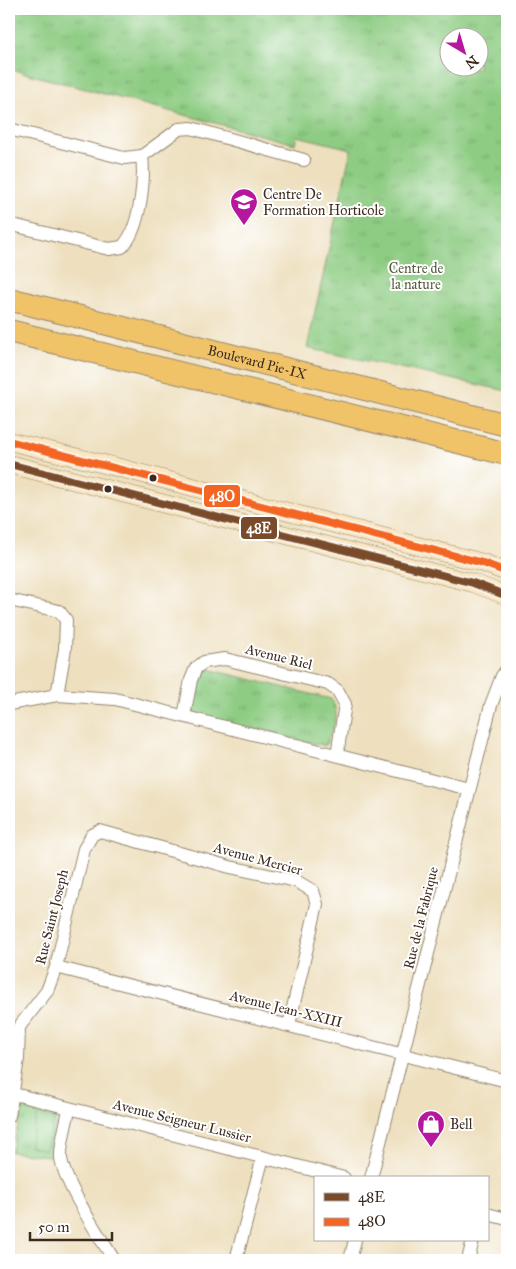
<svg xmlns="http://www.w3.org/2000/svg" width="516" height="1269" font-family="'IM FELL Great Primer',serif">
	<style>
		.park { fill: url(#park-tufts); stroke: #647b50; fill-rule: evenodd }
		.pitch { fill: #8ecc83; stroke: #647b50 }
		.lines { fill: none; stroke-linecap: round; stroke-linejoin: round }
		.street-casing { stroke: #94856e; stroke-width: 14 }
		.secondary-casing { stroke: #94856e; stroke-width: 19 }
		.highway-casing { stroke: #94856e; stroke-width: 24 }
		.street { stroke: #fff; stroke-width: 12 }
		.secondary { stroke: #f9e7c3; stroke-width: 18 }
		.highway { stroke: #f1c369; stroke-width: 22 }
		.bus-1-casing { stroke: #fff; stroke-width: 11 }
		.bus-2-casing { stroke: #fff; stroke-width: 11 }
		.bus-1 { stroke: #7a4b2a; stroke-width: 8 }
		.bus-2 { stroke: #f26522; stroke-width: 8 }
		.bus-dot { fill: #3b2a1e; stroke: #fff; stroke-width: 2 }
		.labels { text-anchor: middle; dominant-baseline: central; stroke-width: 4; stroke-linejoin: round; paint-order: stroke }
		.poi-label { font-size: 14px; fill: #3b2a1e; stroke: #fff; text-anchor: start }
		.park-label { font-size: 14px; fill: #545b3c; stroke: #fff }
		.street-label { font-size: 14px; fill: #3b2a1e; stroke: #fff }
		.line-badge { stroke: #fff; stroke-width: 2 }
		.badge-label { font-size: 14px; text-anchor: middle; font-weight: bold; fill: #fff }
	</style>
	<defs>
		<pattern id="park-tufts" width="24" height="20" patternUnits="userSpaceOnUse" patternTransform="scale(1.25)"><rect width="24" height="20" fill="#8ecc83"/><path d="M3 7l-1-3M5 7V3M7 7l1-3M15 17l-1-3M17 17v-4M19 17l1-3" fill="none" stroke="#7baf71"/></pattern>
	</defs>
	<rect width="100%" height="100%" fill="#fff"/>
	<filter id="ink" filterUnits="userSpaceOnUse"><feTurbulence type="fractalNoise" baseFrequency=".02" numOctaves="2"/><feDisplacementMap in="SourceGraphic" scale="10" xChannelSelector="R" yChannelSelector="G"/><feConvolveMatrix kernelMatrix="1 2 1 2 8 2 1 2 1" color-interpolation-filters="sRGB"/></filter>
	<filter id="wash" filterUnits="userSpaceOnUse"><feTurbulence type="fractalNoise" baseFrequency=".0096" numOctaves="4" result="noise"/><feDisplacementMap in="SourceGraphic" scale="20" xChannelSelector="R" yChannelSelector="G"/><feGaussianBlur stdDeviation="1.12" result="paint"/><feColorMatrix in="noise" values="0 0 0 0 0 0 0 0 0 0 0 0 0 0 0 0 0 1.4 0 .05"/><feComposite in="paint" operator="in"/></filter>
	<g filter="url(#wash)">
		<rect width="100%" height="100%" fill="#eee0bf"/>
		<path class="park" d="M9 9H507V391L307 348 351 149 297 136 295 144 9 69ZM448 38H478V68H448Z
			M208 669 331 699C342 713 332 732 325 746L194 715C191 703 198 677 208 669Z
			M23 1107 53 1113 57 1116 49 1156 11 1152Z"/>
		<path class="pitch" d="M37 1115 54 1119 46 1150 29 1146Z"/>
	</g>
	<g filter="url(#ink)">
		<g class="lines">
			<g class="street-casing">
				<path id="street" d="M9 129 124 158 142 156
					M142 156 179 129 191 128 304 160
					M9 224 109 249 122 247C140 230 145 180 142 156
					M9 600 59 611 66 620 65 649 57 695
					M9 704 57 695 115 699 469 789
					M184 716 191 680 196 668 204 662 225 659 328 684 338 691 345 704 337 755
					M56 967 507 1081
					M14 1094 344 1178
					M69 1108C67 1123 60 1143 61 1158 64 1183 100 1237 114 1260
					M9 1116 18 1059 19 1027 47 991 56 967 84 849 92 835 100 831 230 867 296 881 313 891 317 904 289 1025
					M371 1178 491 705 502 676 507 669
					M487 1214 507 1219
					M236 1260 263 1157
					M350 1260 355 1240
					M468 1260 473 1240"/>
			</g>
			<g class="secondary-casing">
				<path id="secondary" d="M9 441 120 468 483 563 507 572
					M9 464 473 583 507 596"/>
			</g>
			<g class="highway-casing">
				<g id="highway">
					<path id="s1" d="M9 299 507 425"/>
					<path d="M9 331 507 454"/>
				</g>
			</g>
			<use href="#street" class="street"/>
			<use href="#secondary" class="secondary"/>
			<use href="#highway" class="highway"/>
			<g class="bus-1-casing">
				<path id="bus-1" d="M9 464 473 583 507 596"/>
			</g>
			<g class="bus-2-casing">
				<path id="bus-2" d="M9 441 483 563 507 572"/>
			</g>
			<use href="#bus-1" class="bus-1"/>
			<use href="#bus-2" class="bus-2"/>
		</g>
	</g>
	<defs>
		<g id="school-pin" transform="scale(1.4375)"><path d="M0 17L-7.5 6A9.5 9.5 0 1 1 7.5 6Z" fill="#b5179e" stroke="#fff"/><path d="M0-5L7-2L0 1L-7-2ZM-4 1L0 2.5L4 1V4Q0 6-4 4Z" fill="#fff"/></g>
		<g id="shop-pin" transform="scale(1.4375)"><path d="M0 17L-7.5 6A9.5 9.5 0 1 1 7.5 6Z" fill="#b5179e" stroke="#fff"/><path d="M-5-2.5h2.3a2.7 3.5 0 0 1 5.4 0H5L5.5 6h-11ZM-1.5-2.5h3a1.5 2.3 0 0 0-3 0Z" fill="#fff"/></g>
	</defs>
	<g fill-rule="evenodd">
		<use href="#school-pin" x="244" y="202"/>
		<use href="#shop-pin" x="431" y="1124"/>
	</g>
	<g class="bus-dot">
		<circle cx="153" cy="478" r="4.5"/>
		<circle cx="108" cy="489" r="4.5"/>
	</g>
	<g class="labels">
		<g class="poi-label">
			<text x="263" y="194">Centre De<tspan x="263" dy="16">Formation Horticole</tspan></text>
			<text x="450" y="1124">Bell</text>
		</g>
		<g class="park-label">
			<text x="416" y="268">Centre de<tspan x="416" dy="16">la nature</tspan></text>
		</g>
		<g class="street-label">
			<text stroke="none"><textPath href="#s1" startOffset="256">Boulevard Pie-IX</textPath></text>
			<text transform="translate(279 657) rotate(14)">Avenue Riel</text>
			<text transform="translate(258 859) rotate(15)">Avenue Mercier</text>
			<text transform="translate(52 917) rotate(-76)">Rue Saint Joseph</text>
			<text transform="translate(421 918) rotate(-76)">Rue de la Fabrique</text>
			<text transform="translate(286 1009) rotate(14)">Avenue Jean-XXIII</text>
			<text transform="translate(182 1121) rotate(14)">Avenue Seigneur Lussier</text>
		</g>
	</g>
	<g class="line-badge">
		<rect x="203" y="484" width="38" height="24" rx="5" fill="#f26522"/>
		<rect x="240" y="516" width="38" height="24" rx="5" fill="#7a4b2a"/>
	</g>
	<g class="badge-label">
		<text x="222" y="501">48O</text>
		<text x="259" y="533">48E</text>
	</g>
	<rect width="516" height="1269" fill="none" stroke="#fff" stroke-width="30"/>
	<rect x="314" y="1176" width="175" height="65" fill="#ffffff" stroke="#b1aaa5"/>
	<rect x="324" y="1193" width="25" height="8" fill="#7a4b2a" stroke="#b1aaa5"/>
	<text x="358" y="1202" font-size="15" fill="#3b2a1e">48E</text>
	<rect x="324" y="1218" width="25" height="8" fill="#f26522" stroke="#b1aaa5"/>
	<text x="358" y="1226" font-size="15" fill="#3b2a1e">48O</text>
	<g transform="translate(464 52) rotate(142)"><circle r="24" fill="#ffffff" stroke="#b1aaa5"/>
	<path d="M0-4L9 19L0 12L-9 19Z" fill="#b5179e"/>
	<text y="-8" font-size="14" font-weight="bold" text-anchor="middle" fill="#3b2a1e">N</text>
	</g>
	<path d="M30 1232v8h82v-8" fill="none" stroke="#3b2a1e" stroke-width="2.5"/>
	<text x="38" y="1232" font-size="15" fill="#3b2a1e" stroke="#ffffff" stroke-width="4" paint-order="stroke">50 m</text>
</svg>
